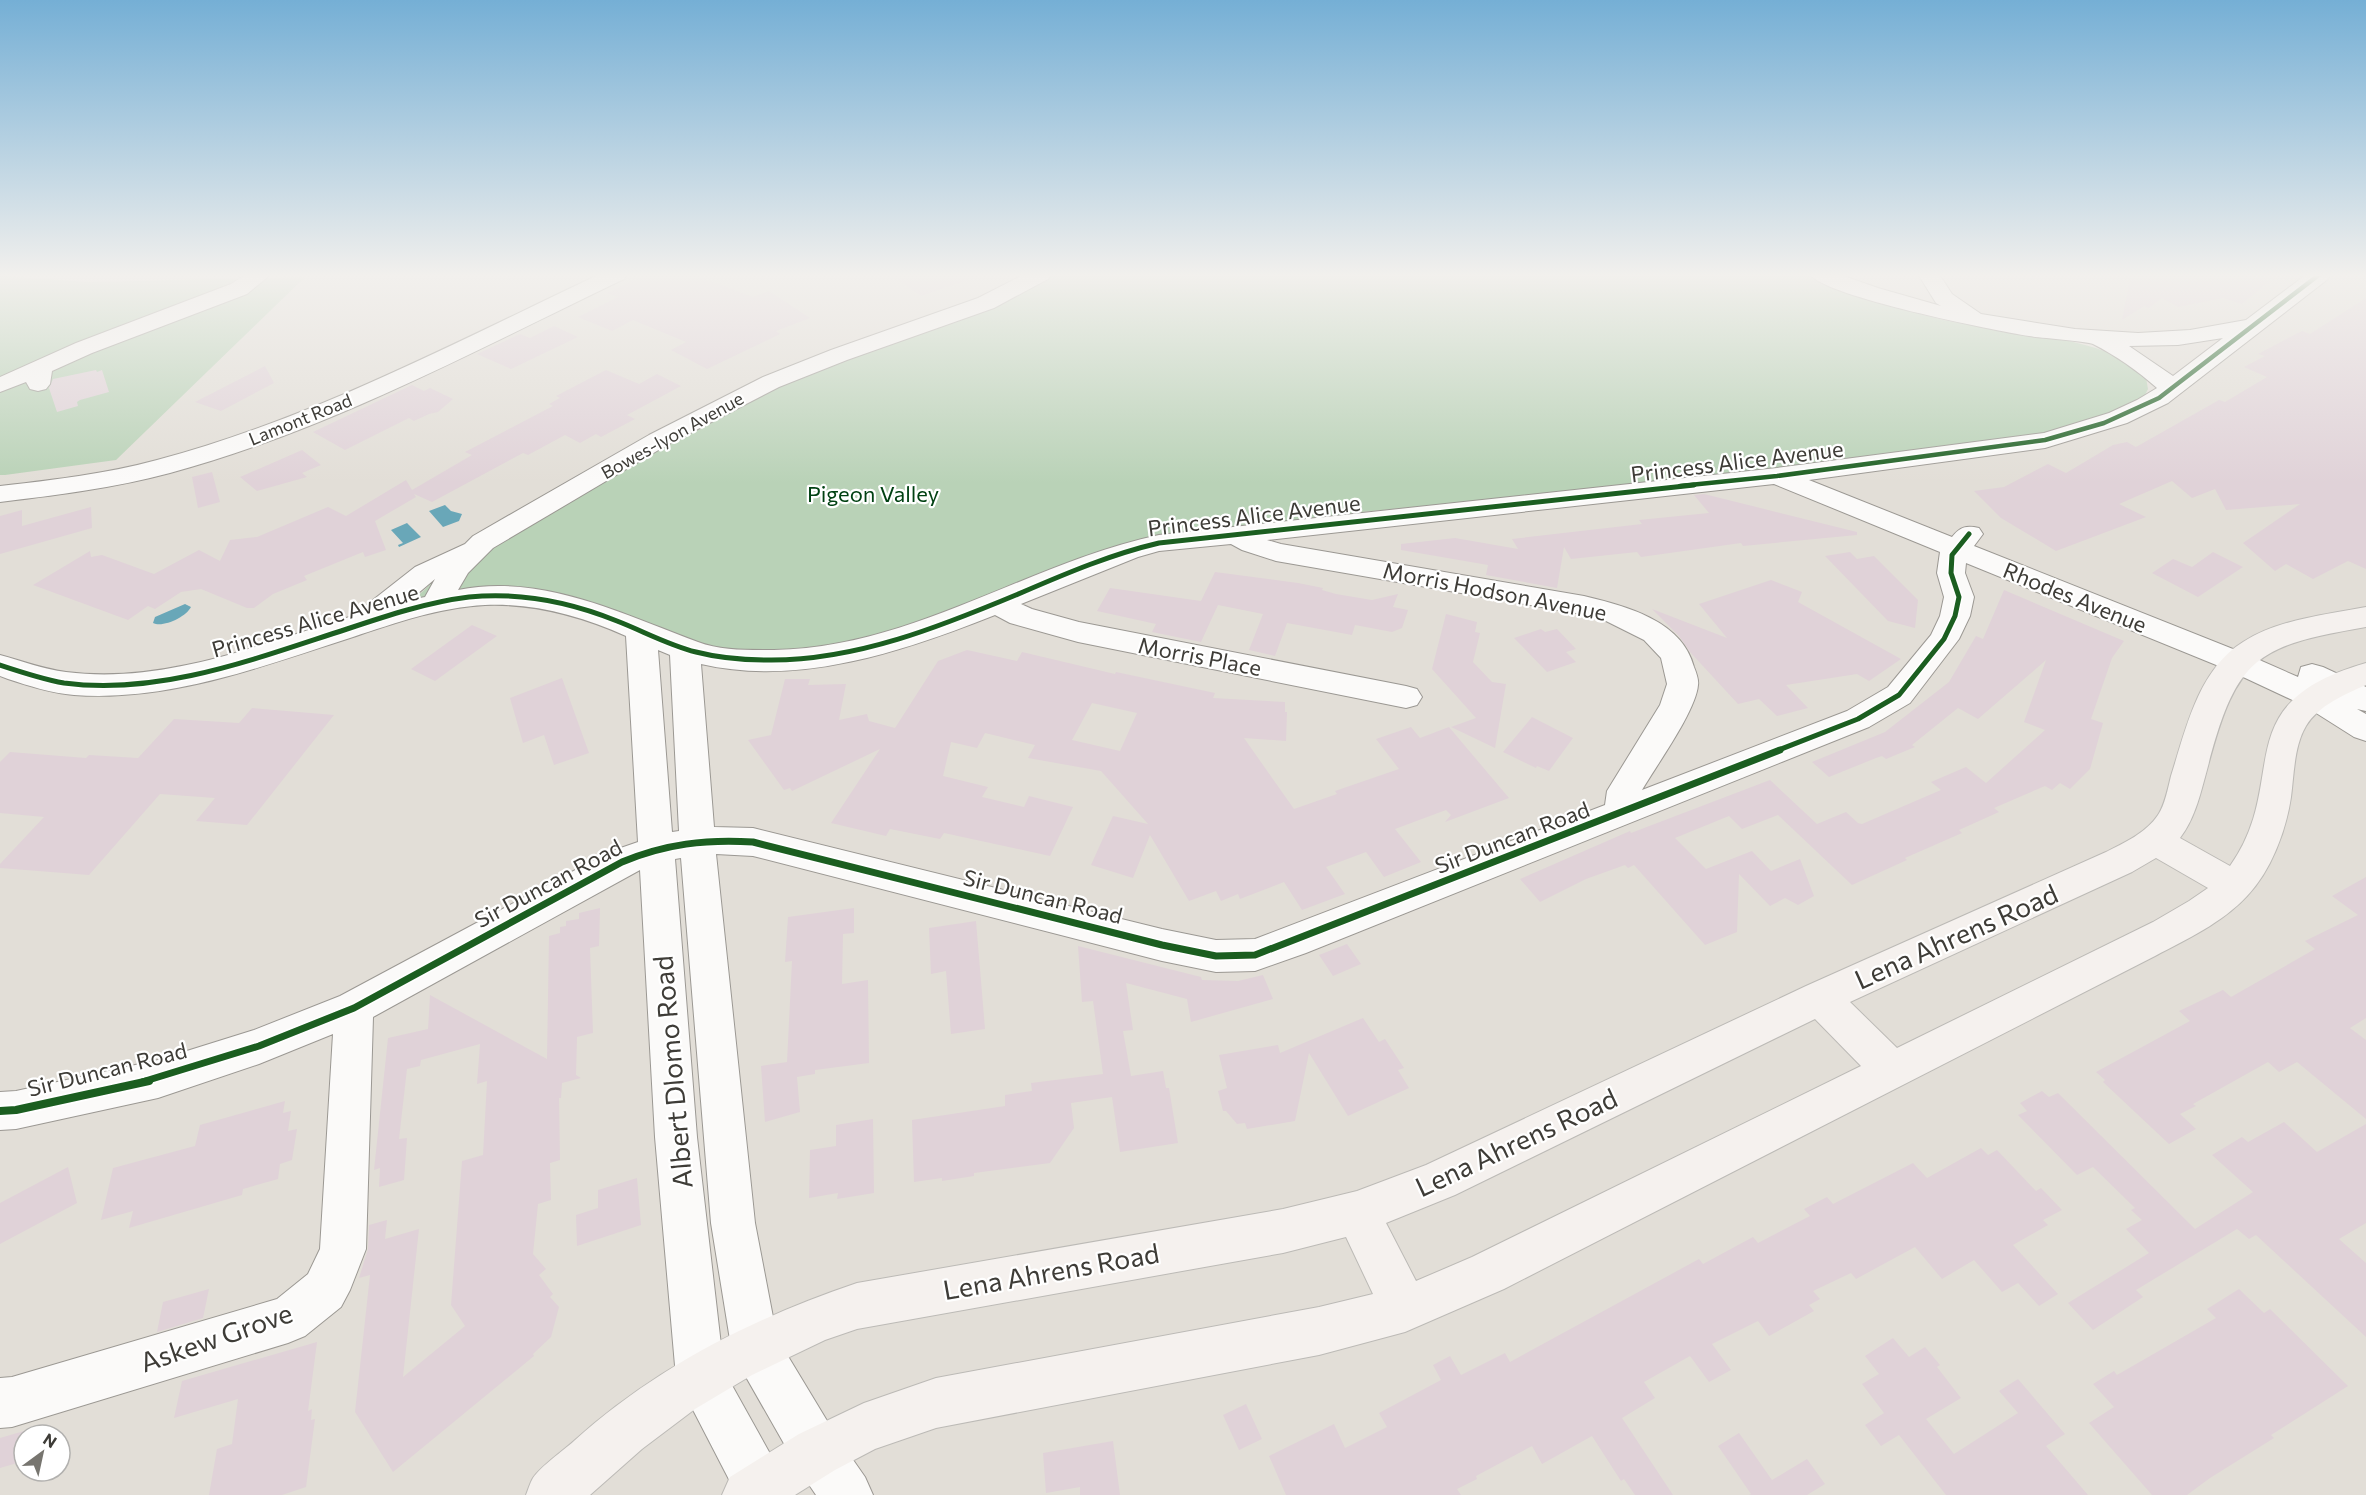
<svg xmlns="http://www.w3.org/2000/svg" width="2366" height="1495" font-family="Commissioner,sans-serif">
	<style>
		.green { fill: #b9d2b7 }
		.water { fill: #69a7b8 }
		.building { fill: #e0d2d8; fill-rule: evenodd }
		.lines { fill: none; stroke-linecap: round; stroke-linejoin: round }
		.minor-casing { stroke: #9b9893; stroke-width: 2 }
		.major-casing { stroke: #bcbab6; stroke-width: 2 }
		.minor { fill: #fbfaf9; fill-rule: evenodd }
		.major { fill: #f5f1ee; fill-rule: evenodd }
		.cycleway-far3-casing { stroke: #fff; stroke-width: 8 }
		.cycleway-far2-casing { stroke: #fff; stroke-width: 8 }
		.cycleway-far1-casing { stroke: #fff; stroke-width: 10 }
		.cycleway-casing { stroke: #fff; stroke-width: 12 }
		.cycleway-far3 { stroke: #1b5e20; stroke-width: 4.5 }
		.cycleway-far2 { stroke: #1b5e20; stroke-width: 5 }
		.cycleway-far1 { stroke: #1b5e20; stroke-width: 7 }
		.cycleway { stroke: #1b5e20; stroke-width: 8 }
		.labels { text-anchor: middle; dominant-baseline: central; stroke-width: 4.5; stroke-linejoin: round; paint-order: stroke }
		.far-street-label { font-size: 18px; fill: #3e3c37; stroke: #fff }
		.street-label { font-size: 22px; fill: #3e3c37; stroke: #fff }
		.park-label { font-size: 22px; fill: #004112; stroke: #fff }
		.near-street-label { font-size: 27px; fill: #3e3c37; stroke: #fff }
	</style>
	<rect width="100%" height="100%" fill="#e2ded7"/>
	<path class="green" d="M1037 274H1807C1858 296 1909 314 1964 324 2015 334 2069 335 2117 356 2127 360 2136 367 2145 372L2148 389 2143 399 2129 411 2039 436 1771 472 1362 512 1177 535 858 645 760 653 684 648 556 601 407 606 468 549 668 432 1025 281Z
		M0 276 89 282 305 277 116 460 5 475H0Z"/>
	<path class="water" d="M445 505 451 511 462 514 459 521 443 527 429 511Z
		M407 523 421 537 399 547 398 545 403 543 391 530Z
		M185 604 191 607C186 617 163 628 153 623L155 617Z"/>
	<path class="building" d="M647 274H692L753 297 769 291 810 318 776 331 780 334 707 369 671 350 686 342 633 320 612 331 578 317 618 297 607 293Z
		M890 274H975L976 277 921 296Z
		M2131 274H2245L2269 281 2242 304 2223 298 2178 307 2162 298 2149 308 2144 306 2122 320Z
		M2366 298V569L2348 561 2313 579 2286 564 2275 571 2243 543 2300 504 2226 510 2215 489 2192 498 2172 481 2119 504 2146 517 2056 551 2001 518 1974 491 2004 487 2048 464 2066 473 2113 445 2127 442 2136 447 2219 400 2225 402 2267 377 2244 367 2265 356 2258 354 2302 331 2310 334Z
		M554 326 578 337 511 369 477 354 520 334 530 338Z
		M265 366 274 383 221 411 195 402Z
		M96 370 97 372 102 370 109 392 80 400 77 402 78 406 57 412 49 388 53 379Z
		M606 370 639 384 657 374 681 386 627 415 635 419 601 437 596 434 580 443 565 435 528 455 523 453 432 502 414 494 416 497 375 521 386 550 365 557 363 552 304 576 307 580 273 594 254 608H247L201 589 181 592 155 609 148 606 128 620 33 585 90 551 91 557 102 555 154 574 199 550 220 561 230 540 257 537 328 507 346 516 406 480 412 490 472 455 465 452 553 406 549 404 560 398 556 396Z
		M412 385 424 391 430 388 453 399 438 412 429 414 414 421 409 418 345 450 313 432Z
		M302 450 321 465 302 473 307 477 257 491 240 477Z
		M212 472 220 502 198 508 192 477Z
		M1704 494 1857 532V535L1743 546 1741 543 1641 557 1637 552 1571 559 1564 547 1557 588 1486 575 1488 565 1401 550V544L1455 538 1518 549 1512 539 1642 524 1639 520 1709 513 1694 495Z
		M91 507 92 528 0 554V516L22 510V526Z
		M1850 552 1857 559 1874 556 1918 600 1915 628 1888 621 1825 556Z
		M2213 552 2243 567 2198 597 2152 573 2173 559 2192 567Z
		M1215 572 1298 583 1323 588 1322 590 1336 594 1372 600 1398 594 1393 607 1408 610 1402 628 1392 632 1355 625 1352 635 1287 623 1275 656 1249 650 1263 614 1218 605 1201 642 1152 632 1156 624 1097 611 1110 588 1201 601Z
		M1771 580 1802 592 1798 602 1901 659 1869 681 1857 674 1786 685 1808 708 1777 716 1759 699 1738 704 1690 652 1679 636 1652 609 1727 638 1699 604Z
		M2004 590 2124 641 2112 658 2091 719 2103 723 2090 769 2070 789 2060 783 2052 790 2045 786 1994 808 1999 812 1959 830 1962 833 1905 858 1907 860 1852 885 1778 815 1742 829 1729 816 1675 838 1706 869 1752 851 1771 871 1800 859 1814 896 1798 905 1785 898 1770 906 1739 874 1737 932 1705 945 1634 865 1628 868 1625 865 1586 879 1540 902 1520 879 1630 831 1631 833 1770 780 1817 824 1846 812 1858 823 1862 824 1941 790 1931 782 1966 767 1986 783 2045 730 2024 722 2046 660 1978 719 1958 708 1912 745 1915 747 1886 759 1882 756 1876 758 1829 777 1812 762 1885 732 1949 682 1976 636 1983 639Z
		M1446 614 1477 622 1475 632 1480 633 1473 662 1492 682 1506 684 1495 748 1451 727 1476 718 1432 669Z
		M472 625 497 636 435 681 411 669Z
		M1541 629 1545 632 1557 629 1576 649 1566 652 1576 662 1547 672 1514 638Z
		M967 650 1017 661 1022 652 1115 674 1116 672 1215 693 1213 698 1285 702V712H1287L1286 741 1244 738 1294 809 1337 794 1335 791 1399 769 1376 739 1411 727 1420 738 1449 727 1509 798 1445 822 1451 815 1446 810 1395 829 1421 862 1384 877 1366 852 1326 867 1345 894 1302 910 1284 882 1240 899 1238 894 1221 901 1216 891 1189 901 1150 835 1133 878 1091 865 1113 816 1148 824 1101 771 1028 758 1035 745 985 733 977 748 951 742 943 776 988 787 982 797 1024 807 1029 796 1073 807 1050 856 944 833 940 839 890 829 886 836 831 823 880 749 792 791 790 788 784 790 748 740 771 735 785 679H810L808 685 846 684 839 720 867 714 869 721 895 728 938 661ZM1092 703 1137 713 1120 751 1072 740Z
		M562 678 589 753 554 765 544 735 523 743 510 698Z
		M252 708 334 715 247 825 196 821 215 798 160 794 89 875 0 868V864L44 817 0 813V762L10 752 86 758 89 755 138 758 174 719 239 723Z
		M1532 717 1573 738 1549 771 1537 766 1536 768 1503 752Z
		M2366 877V1018L2350 1028 2366 1040V1119L2297 1062 2279 1072 2268 1062 2193 1104 2196 1106 2180 1114 2196 1129 2169 1144 2103 1082 2105 1080 2096 1072 2190 1021 2179 1011 2223 990 2231 997 2315 949 2305 941 2358 915 2332 896Z
		M600 908 599 946 590 948 593 1033 577 1037 576 1075 581 1078 562 1083 561 1098H559L560 1160 550 1163 551 1200 538 1204 533 1254 546 1269 539 1275 553 1294 550 1297 559 1307 551 1337 533 1354 534 1356 393 1472 355 1412 370 1275 359 1278 368 1249 369 1225 387 1220 385 1239 419 1229 403 1377 465 1326 451 1305 462 1161 483 1155 487 1081 477 1084 480 1044 421 1060 420 1066 407 1069 399 1139 407 1138 404 1180 379 1187 380 1168 374 1170 388 1038 428 1029 430 995 547 1059 549 936 560 933V927L566 926V921L579 919V913Z
		M854 908V933L843 934 842 984 868 980 869 1063 815 1070V1074L797 1077 800 1112 765 1122 761 1066 787 1062 792 961 785 962 788 917Z
		M976 921 985 1029 951 1034 946 971 931 974 929 928Z
		M1347 944 1361 964 1333 976 1319 955Z
		M1078 946 1201 977 1202 980 1238 981 1263 975 1273 999 1191 1022 1187 999 1126 983 1133 1030 1123 1031 1131 1076 1163 1071 1166 1088H1169L1178 1143 1120 1152 1112 1097 1071 1103 1074 1128 1050 1163 974 1173V1176L942 1181V1178L914 1182 912 1120 1005 1106V1095L1032 1091 1031 1083 1103 1074 1093 1001 1082 1002Z
		M1363 1018 1379 1042 1385 1039 1404 1068 1398 1070 1409 1088 1348 1116 1309 1053 1295 1121 1247 1129 1245 1123 1237 1124 1226 1111H1223L1218 1091 1227 1088 1219 1055 1278 1045 1280 1053Z
		M2042 1091 2049 1097 2058 1093 2195 1229 2253 1192 2212 1155 2242 1137 2248 1142 2284 1122 2317 1152 2366 1124V1223L2339 1239 2366 1263V1337L2256 1235 2249 1239 2237 1229 2136 1290 2143 1297 2093 1330 2068 1303 2149 1253 2126 1229 2142 1220 2131 1210 2135 1208 2093 1167 2077 1175 2018 1115 2027 1111 2020 1103Z
		M285 1101 283 1113 291 1111 288 1131 297 1129 292 1160 280 1164 278 1179 243 1189 242 1195 129 1228 133 1211 101 1220 113 1168 195 1146 200 1125Z
		M873 1119 874 1193 837 1199 838 1193 809 1198 810 1150 836 1146V1125Z
		M1981 1148 1988 1155 1997 1150 2036 1191 2041 1188 2062 1210 2043 1220 2048 1225 2013 1245 2058 1294 2039 1306 2018 1283 2002 1292 1974 1260 1942 1279 1915 1247 1856 1279 1851 1273 1813 1291 1820 1299 1809 1305 1814 1311 1769 1336 1758 1321 1712 1344 1731 1370 1709 1382 1690 1356 1644 1382 1655 1398 1622 1418 1673 1495H1635L1624 1479 1621 1481 1592 1436 1542 1464 1532 1446 1476 1476 1477 1479 1457 1489 1461 1495H1286L1269 1456 1334 1424 1345 1448 1387 1427 1379 1413 1441 1380 1433 1365 1450 1356 1461 1375 1505 1353 1510 1362 1699 1259 1703 1264 1753 1237 1758 1243 1810 1216 1804 1209 1827 1197 1833 1204 1913 1163 1927 1178Z
		M68 1167 77 1203 0 1244V1203Z
		M637 1178 641 1225 577 1246 576 1215 598 1208V1190Z
		M209 1289 203 1318 157 1332 163 1302Z
		M2239 1289 2264 1313 2270 1309 2348 1386 2271 1435 2274 1438 2210 1478 2187 1495H2152L2089 1423 2114 1407 2093 1384 2114 1371 2117 1375 2216 1318 2207 1309Z
		M1893 1338 1909 1357 1925 1347 1940 1365 1937 1367 1961 1398 1926 1419 1954 1454 2018 1413 1999 1391 2018 1379 2065 1434 2046 1446 2088 1495H1946L1899 1435 1881 1446 1865 1425 1884 1413 1862 1384 1879 1374 1865 1356Z
		M317 1342 308 1411 312 1409 311 1420 315 1419 306 1487 282 1495H209L217 1449 232 1444 238 1399 174 1418 182 1381Z
		M1246 1404 1262 1439 1239 1450 1223 1415Z
		M24 1431V1461L0 1468V1438Z
		M1739 1433 1772 1480 1807 1459 1825 1484 1807 1495H1749L1751 1494 1718 1446Z
		M1113 1441 1120 1495H1080V1487L1046 1493 1043 1453Z"/>
	<g class="lines">
		<g class="minor-casing">
			<path id="minor" d="M247 274H271L247 294 92 353 52 371 50 384 46 389 38 391 30 389 26 382 0 392V377L76 343 231 284Z
				M600 274H627L624 279C476 350 329 430 170 473 114 488 57 495 0 502V486C53 480 105 474 157 460 312 419 456 342 600 274Z
				M1025 274H1051L1048 279 994 308 847 360 779 387 667 445 493 548 468 573 458 590C542 573 622 614 698 642 721 651 750 650 774 650 912 648 1028 563 1159 535L1777 468 2044 433 2109 413 2137 400 2157 388C2138 371 2115 355 2093 344 2086 341 2040 338 2029 336 1996 331 1822 296 1810 274H1838L1878 288 1941 306 1936 303 1918 274H1939L1952 294 1981 314 2075 329 2138 333 2190 330 2246 320 2307 274H2330L2328 279 2168 403 2127 423 2045 448 1809 480 1952 537C1960 527 1966 525 1979 528L1983 534 1974 546 2248 655 2298 677 2301 667 2312 664 2323 667 2366 687V711L2357 709 2366 714V741L2354 737 2305 706 2226 669 1966 563 1965 573 1974 597 1970 616 1959 639 1910 703 1869 727 1306 953 1255 971 1216 972 1162 961 753 856 716 854 755 1223 777 1338 835 1434 865 1477 873 1495H816L799 1470 738 1363 731 1346 711 1223 681 858 675 859 697 1137 724 1371 783 1477 791 1495H737L676 1377 655 1137 640 870 373 1017 366 1249 350 1290 341 1307 305 1336 288 1343 12 1427 0 1428V1378L12 1377 277 1299 308 1274 320 1249 333 1034 259 1064 158 1098 16 1129 0 1130V1092L16 1091 158 1060 254 1030 340 996 609 852 638 842 626 636C581 616 535 603 485 605 441 607 395 623 353 637 263 666 170 702 74 695 51 693 29 686 8 679L0 676V655C22 661 43 669 66 672 167 685 265 642 359 614L364 607 415 567 465 544 473 536 649 435 763 377 831 350 978 298ZM2223 338 2173 376 2129 346 2178 345ZM1774 484 1940 552 1937 573 1944 597 1940 616 1931 635 1888 687 1847 711 1642 790C1656 766 1696 711 1698 685 1699 680 1696 672 1694 667 1682 620 1625 606 1584 596L1281 544 1267 540ZM1231 544 1242 550 1276 561 1582 614 1606 621 1644 640 1661 658 1667 684 1660 705 1607 791 1605 805 1255 939 1216 940 1162 929 753 828 714 827 701 664C800 687 904 651 995 615L1010 623 1078 642 1406 708 1417 705 1422 697 1417 689 1406 686 1079 622 1032 609 1021 604 1138 557 1159 551ZM435 579 425 597 410 600ZM658 650 670 655 679 831 672 832Z"/>
		</g>
		<g class="major-casing">
			<path id="major" d="M2366 607V627C2257 646 2237 656 2208 766 2201 791 2196 817 2180 838L2230 866C2292 779 2223 704 2366 663V685C2345 694 2318 706 2306 726 2294 746 2294 775 2291 797 2286 831 2271 871 2247 896 2222 923 2187 939 2155 956L1504 1289 1405 1332 1319 1355 936 1428 875 1449 835 1470 795 1495H722L730 1477 799 1434 864 1403 936 1378 1319 1307 1373 1294 1346 1237 1283 1253 857 1329 825 1340 752 1375 695 1409 642 1449 590 1495H526C528 1490 530 1483 533 1478 541 1466 563 1451 574 1441 656 1367 753 1318 857 1283L1283 1209 1357 1191 1426 1165 1806 986 2106 852C2124 843 2146 833 2158 815 2165 805 2168 788 2171 776 2186 729 2198 670 2243 642 2279 619 2325 615 2366 607ZM2156 858 2208 888 2189 901 2153 922 1897 1048 1850 1002 2132 872ZM1815 1019 1861 1066 1472 1257 1416 1281 1386 1223 1455 1195Z"/>
		</g>
		<use href="#minor" class="minor"/>
		<use href="#major" class="major"/>
		<g class="cycleway-far3-casing">
			<path id="cycleway-far3" d="M1680 486 1777 476 2045 440 2104 423 2159 398 2320 274"/>
		</g>
		<g class="cycleway-far2-casing">
			<path id="cycleway-far2" d="M0 665C21 672 42 679 64 683 160 696 257 658 347 629 386 616 428 602 469 597 520 592 570 602 617 621 643 631 668 645 696 652 719 658 744 660 768 660 856 661 942 626 1023 592 1067 573 1112 554 1159 543L1694 485
				M1776 751 1858 719 1899 695 1944 639 1955 616 1959 597 1951 573 1952 555 1969 534"/>
		</g>
		<g class="cycleway-far1-casing">
			<path id="cycleway-far1" d="M142 1082 259 1046 354 1008 622 862C665 844 706 839 753 842L1162 945 1216 956 1255 955 1780 750"/>
		</g>
		<g class="cycleway-casing">
			<path id="cycleway" d="M0 1111 16 1110 149 1081"/>
		</g>
		<use href="#cycleway-far3" class="cycleway-far3"/>
		<use href="#cycleway-far2" class="cycleway-far2"/>
		<use href="#cycleway-far1" class="cycleway-far1"/>
		<use href="#cycleway" class="cycleway"/>
	</g>
	<linearGradient id="sky" x2="0" y2="1"><stop stop-color="#75afd5"/><stop offset="0.57" stop-color="#f2f0ed"/><stop offset="1" stop-color="#f2f0ed" stop-opacity="0"/></linearGradient>
	<rect width="2366" height="483" fill="url(#sky)"/>
	<g class="labels">
		<g class="far-street-label">
			<text transform="translate(300 419) rotate(-22)">Lamont Road</text>
			<text transform="translate(672 435) rotate(-29)">Bowes-lyon Avenue</text>
		</g>
		<g class="street-label">
			<text transform="translate(1737 461) rotate(-7)">Princess Alice Avenue</text>
			<text transform="translate(1254 515) rotate(-7)">Princess Alice Avenue</text>
			<text transform="translate(1495 591) rotate(11)">Morris Hodson Avenue</text>
			<text transform="translate(2075 597) rotate(22)">Rhodes Avenue</text>
			<text transform="translate(315 620) rotate(-16)">Princess Alice Avenue</text>
			<text transform="translate(1200 656) rotate(11)">Morris Place</text>
			<text transform="translate(1512 837) rotate(-21)">Sir Duncan Road</text>
			<text transform="translate(548 883) rotate(-28)">Sir Duncan Road</text>
			<text transform="translate(1043 896) rotate(14)">Sir Duncan Road</text>
			<text transform="translate(107 1069) rotate(-14)">Sir Duncan Road</text>
		</g>
		<g class="park-label">
			<text x="873" y="493">Pigeon Valley</text>
		</g>
		<g class="near-street-label">
			<text transform="translate(1956 936) rotate(-24)">Lena Ahrens Road</text>
			<text transform="translate(672 1072) rotate(-95)">Albert Dlomo Road</text>
			<text transform="translate(1516 1142) rotate(-25)">Lena Ahrens Road</text>
			<text transform="translate(1051 1271) rotate(-10)">Lena Ahrens Road</text>
			<text transform="translate(216 1337) rotate(-19)">Askew Grove</text>
		</g>
	</g>
	<g transform="translate(42 1453) rotate(33)"><circle r="28" fill="#ffffff" stroke="#b2b1af" stroke-width="1.5"/>
	<path d="M0-4.5L10 22L0 15L-10 22Z" fill="#77756f"/>
	<text y="-9" font-size="16" font-weight="bold" text-anchor="middle" fill="#3e3c37">N</text>
	</g>
</svg>
